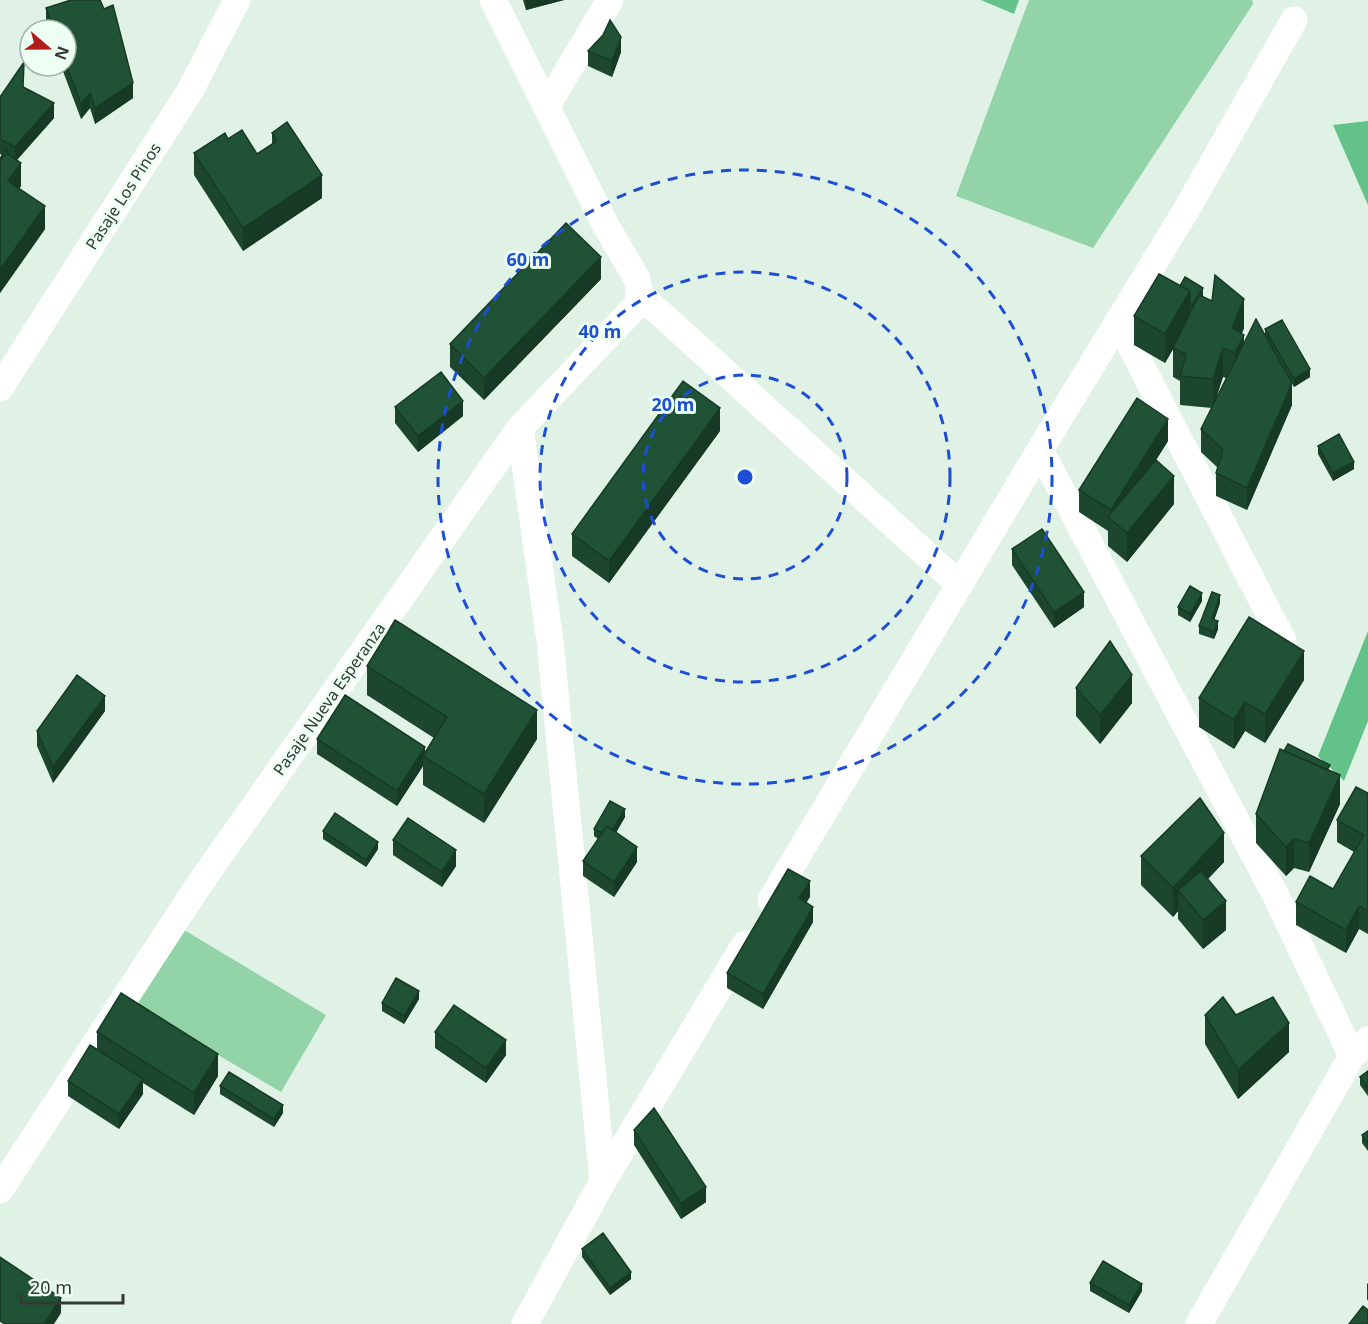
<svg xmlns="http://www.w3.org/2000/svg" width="1368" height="1324" font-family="'Noto Sans',sans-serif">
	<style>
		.green { fill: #92d3a8 }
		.forest { fill: #62c288 }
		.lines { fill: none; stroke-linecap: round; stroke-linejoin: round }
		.street { stroke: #fff; stroke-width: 27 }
		.wall { fill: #1c472e; fill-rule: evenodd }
		.shaded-wall { fill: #163a26 }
		.building { fill: #205336; stroke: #163a26; stroke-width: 1.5 }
		.ring { fill: none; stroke: #1d4ed8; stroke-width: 3; stroke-dasharray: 10 8 }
		.labels { text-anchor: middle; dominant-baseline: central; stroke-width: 6; stroke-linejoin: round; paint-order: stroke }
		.street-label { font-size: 16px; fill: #333a35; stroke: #edfef2 }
		.centre { fill: #1d4ed8; stroke: #edfef2; stroke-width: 3 }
		.ring-label { font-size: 18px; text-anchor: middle; font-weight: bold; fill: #1d4ed8; stroke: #edfef2; stroke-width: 6; stroke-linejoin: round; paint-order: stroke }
	</style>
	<rect width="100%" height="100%" fill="#e0f1e5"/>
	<path class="green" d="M1029 0H1252L1253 4 1093 248 956 196Z
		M174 924 326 1015 281 1092 128 1002Z"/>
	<path class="forest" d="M981 0H1019L1014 14Z
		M1368 121V205L1333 125Z
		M1368 631V721L1344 781 1318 756Z"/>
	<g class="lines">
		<path class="street" d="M546 107 610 0
			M640 295 960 585
			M1118 321 1283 641
			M0 388 190 91 237 0
			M520 428 550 641 603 1181
			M1040 450 1276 896 1352 1056
			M771 900 1040 450 1185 212 1294 20
			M0 1190 196 889 520 428 636 306 640 295 637 279 605 224 493 0
			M525 1324 603 1181 745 944
			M1199 1324 1352 1056 1368 1040"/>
	</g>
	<path class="wall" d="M523 0H564L526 10Z
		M46 8 133 98 95 124 90 108 81 119 61 66H66V30H48L46 24Z
		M603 35 621 52 612 77 588 66V51Z
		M23 87 54 118 17 160 21 186 19 188 45 229 0 293V159L2 155 0 154V97Z
		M272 133 322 198 243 251 194 175V153L228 139 257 154 272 144Z
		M601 279 484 400 450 367V344Z
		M1180 286 1203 296 1244 328 1242 333 1244 342 1292 405 1247 510 1216 496V473L1218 468 1201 452V429L1212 408 1180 405V381L1173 377V349L1165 363 1134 345V316ZM1223 377 1226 378 1215 401Z
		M1265 329 1310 377 1294 387 1265 337Z
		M395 407 463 416 418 452 395 423Z
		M720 431 609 583 572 556V534Z
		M1168 441 1156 460 1174 504 1127 562 1108 546V531L1079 512V490Z
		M1318 446 1354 469 1333 481 1318 454Z
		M1012 549 1084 607 1054 628 1012 565Z
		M1202 601 1190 622 1178 615V607Z
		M1220 603 1214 620 1218 629 1214 639 1199 634V626Z
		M367 666 537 739 484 823 423 785V766L397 806 317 754V739L425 753 434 738 367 695Z
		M1304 680 1265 743 1245 731 1234 749 1199 727V698Z
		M1076 688 1132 703 1100 744 1076 716Z
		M105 711 53 783 37 746V731Z
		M1330 771 1340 804 1309 872 1294 868 1286 876 1256 843V814Z
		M1368 793V934L1359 929 1346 953 1296 925V902L1333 889 1354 852 1337 842V820Z
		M625 817 616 833 637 862 614 897 583 876V861L598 839 594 836V829Z
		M323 831 378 849 366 867 323 839Z
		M393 840 456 866 442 887 393 855Z
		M1141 856 1224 862 1208 879 1226 930 1203 949 1178 919V911L1173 917 1141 885Z
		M810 897 806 902 813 922 763 1009 727 988V973Z
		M419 999 404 1024 382 1011V1003Z
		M1205 1015H1236L1289 1052 1238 1099 1205 1044Z
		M97 1032 218 1076 194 1115 143 1083V1094L119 1129 68 1096V1081L97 1049Z
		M435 1032 506 1055 486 1083 435 1048Z
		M1368 1071V1096L1360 1085V1077Z
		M220 1086 283 1113 274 1127 220 1094Z
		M634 1130 706 1202 681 1219 634 1145Z
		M1368 1131V1151L1362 1143V1135Z
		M582 1249 631 1279 610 1295 582 1257Z
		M1090 1283 1142 1291 1129 1313 1090 1291Z
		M1368 1283V1301L1367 1299V1284Z"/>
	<path class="shaded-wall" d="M526 0H564L526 10Z
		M621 37V52L612 77V61Z
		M133 83V98L95 124V108Z
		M90 93V108L81 119V104Z
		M54 103V118L15 162V147Z
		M21 163V186L8 203V181Z
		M322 175V198L243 251V228Z
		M45 206V229L0 293V270Z
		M601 257V279L484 400V378Z
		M1203 288V296L1192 314V306Z
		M1190 291V320L1165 363V334Z
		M1244 299V328L1234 353 1232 328Z
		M1244 335V364L1235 382V353Z
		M1223 348V377L1213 408V379Z
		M1310 369V377L1294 387V379Z
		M1292 383V405L1247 510V488Z
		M463 401V416L418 452V436Z
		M720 408V431L609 583V561Z
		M1168 419V441L1116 524 1111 519V510Z
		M1354 462V469L1333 481V473Z
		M1174 476V504L1127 562V533Z
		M1084 592V607L1054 628V612Z
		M1202 593V601L1190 622V614Z
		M1220 595V603L1212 627V619Z
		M1218 621V629L1214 639V632Z
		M1304 651V680L1265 743V714Z
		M1132 675V703L1100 744V715Z
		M105 696V711L53 783V767Z
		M1245 702V731L1234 749V720Z
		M537 710V739L484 823V794Z
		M425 747V757L423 756V766L397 806V791Z
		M1340 775V804L1309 872V843Z
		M625 809V817L609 844V836Z
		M1224 833V862L1187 901 1178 890V911L1173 917V888Z
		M1294 839V868L1286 876V847Z
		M378 842V849L366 867V860Z
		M637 847V862L614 897V882Z
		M456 850V866L442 887V872Z
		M810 881V897L799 914V898Z
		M1226 901V930L1203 949V920Z
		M1359 906V929L1346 953V930Z
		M813 907V922L763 1009V994Z
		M419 991V999L404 1024V1016Z
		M1289 1023V1052L1238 1099V1070Z
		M506 1040V1055L486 1083V1068Z
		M218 1054V1076L194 1115V1093Z
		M143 1079V1094L119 1129V1114Z
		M283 1105V1113L274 1127V1119Z
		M706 1187V1202L681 1219V1203Z
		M631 1272V1279L610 1295V1288Z
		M1142 1284V1291L1129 1313V1305Z
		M61 1298V1313L54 1324H44Z"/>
	<path class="building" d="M71 0H100L104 9 113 5 133 83 95 108 90 93 81 104 66 64V30H54L46 8Z
		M610 20 621 37 612 61 588 51 603 35Z
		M24 62 23 87 54 103 15 147 0 139V97Z
		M287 122 322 175 243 228 194 153 225 133 228 139 242 130 257 154 277 141 272 133Z
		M6 148 9 155 6 153 0 161V159Z
		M6 153 21 163 8 181 45 206 0 270V161Z
		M566 223 601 257 484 378 450 344Z
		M1159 274 1190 291 1165 334 1134 316Z
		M1215 275 1244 299 1232 328 1244 335 1235 353 1223 348 1213 379 1180 376 1186 354 1173 348 1199 295 1212 301Z
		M1185 277 1203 288 1192 306 1190 305V291L1180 286Z
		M1256 319 1292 383 1247 488 1216 473 1223 450 1201 429Z
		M1282 320 1310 369 1294 379 1265 329Z
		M441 372 463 401 418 436 395 407Z
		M683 381 720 408 609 561 572 534Z
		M1137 398 1168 419 1111 510 1079 490Z
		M1339 434 1354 462 1333 473 1318 446Z
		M1156 460 1174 476 1127 533 1108 517Z
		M1042 529 1084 592 1054 612 1012 549Z
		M1190 586 1202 593 1190 614 1178 607Z
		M1212 592 1220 595 1212 619 1218 621 1214 632 1199 626Z
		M1249 617 1304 651 1265 714 1245 702 1234 720 1199 698Z
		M395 620 537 710 484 794 423 756 447 717 367 666Z
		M1110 641 1132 675 1100 715 1076 688Z
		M77 675 105 696 53 767 37 731Z
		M345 695 425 747 397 791 317 739Z
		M1288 744 1330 765 1327 770 1284 751Z
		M1280 749 1340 775 1309 843 1294 839 1286 847 1256 814Z
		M1356 787 1368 793V911L1359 906 1346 930 1296 902 1310 876 1333 889 1364 835 1337 820Z
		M1200 798 1224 833 1173 888 1141 856Z
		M610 801 625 809 612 830 607 826 602 833 594 829Z
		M335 813 378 842 366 860 323 831Z
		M408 818 456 850 442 872 393 840Z
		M607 826 637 847 614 882 583 861Z
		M788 869 810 881 799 898 813 907 763 994 727 973Z
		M1201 871 1226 901 1203 920 1178 890Z
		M396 978 419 991 404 1016 382 1003Z
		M121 993 218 1054 194 1093 97 1032Z
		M1223 997 1236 1015 1273 997 1289 1023 1238 1070 1205 1015Z
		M454 1005 506 1040 486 1068 435 1032Z
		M90 1045 143 1079 119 1114 68 1081Z
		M1368 1071V1088L1360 1077Z
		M229 1072 283 1105 274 1119 220 1086Z
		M654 1108 706 1187 681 1203 634 1130Z
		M1368 1131V1144L1362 1135Z
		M603 1233 631 1272 610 1288 582 1249Z
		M0 1257 61 1298 44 1324H5L0 1321Z
		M1103 1261 1142 1284 1129 1305 1090 1283Z
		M1363 1306 1368 1310V1324H1349Z"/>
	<g class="ring">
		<circle cx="745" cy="477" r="102"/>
		<circle cx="745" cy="477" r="205"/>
		<circle cx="745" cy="477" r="307"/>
	</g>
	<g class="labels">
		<g class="street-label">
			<text transform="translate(123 196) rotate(-57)">Pasaje Los Pinos</text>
			<text transform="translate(329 699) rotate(-55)">Pasaje Nueva Esperanza</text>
		</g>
	</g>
	<circle cx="745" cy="477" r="9" class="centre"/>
	<g class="ring-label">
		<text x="528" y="266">60 m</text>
		<text x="600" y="338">40 m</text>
		<text x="673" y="411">20 m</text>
	</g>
	<g transform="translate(48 48) rotate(110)"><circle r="28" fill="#edfef2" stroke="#a3b0a6" stroke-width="1.5"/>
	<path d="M0-4.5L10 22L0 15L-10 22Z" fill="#af1e1b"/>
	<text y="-9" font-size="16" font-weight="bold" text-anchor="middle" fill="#333a35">N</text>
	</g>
	<path d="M21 1294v9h102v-9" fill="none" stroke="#333a35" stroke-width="3"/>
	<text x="30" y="1294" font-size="18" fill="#333a35" stroke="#edfef2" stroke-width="4.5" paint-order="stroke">20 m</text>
</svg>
